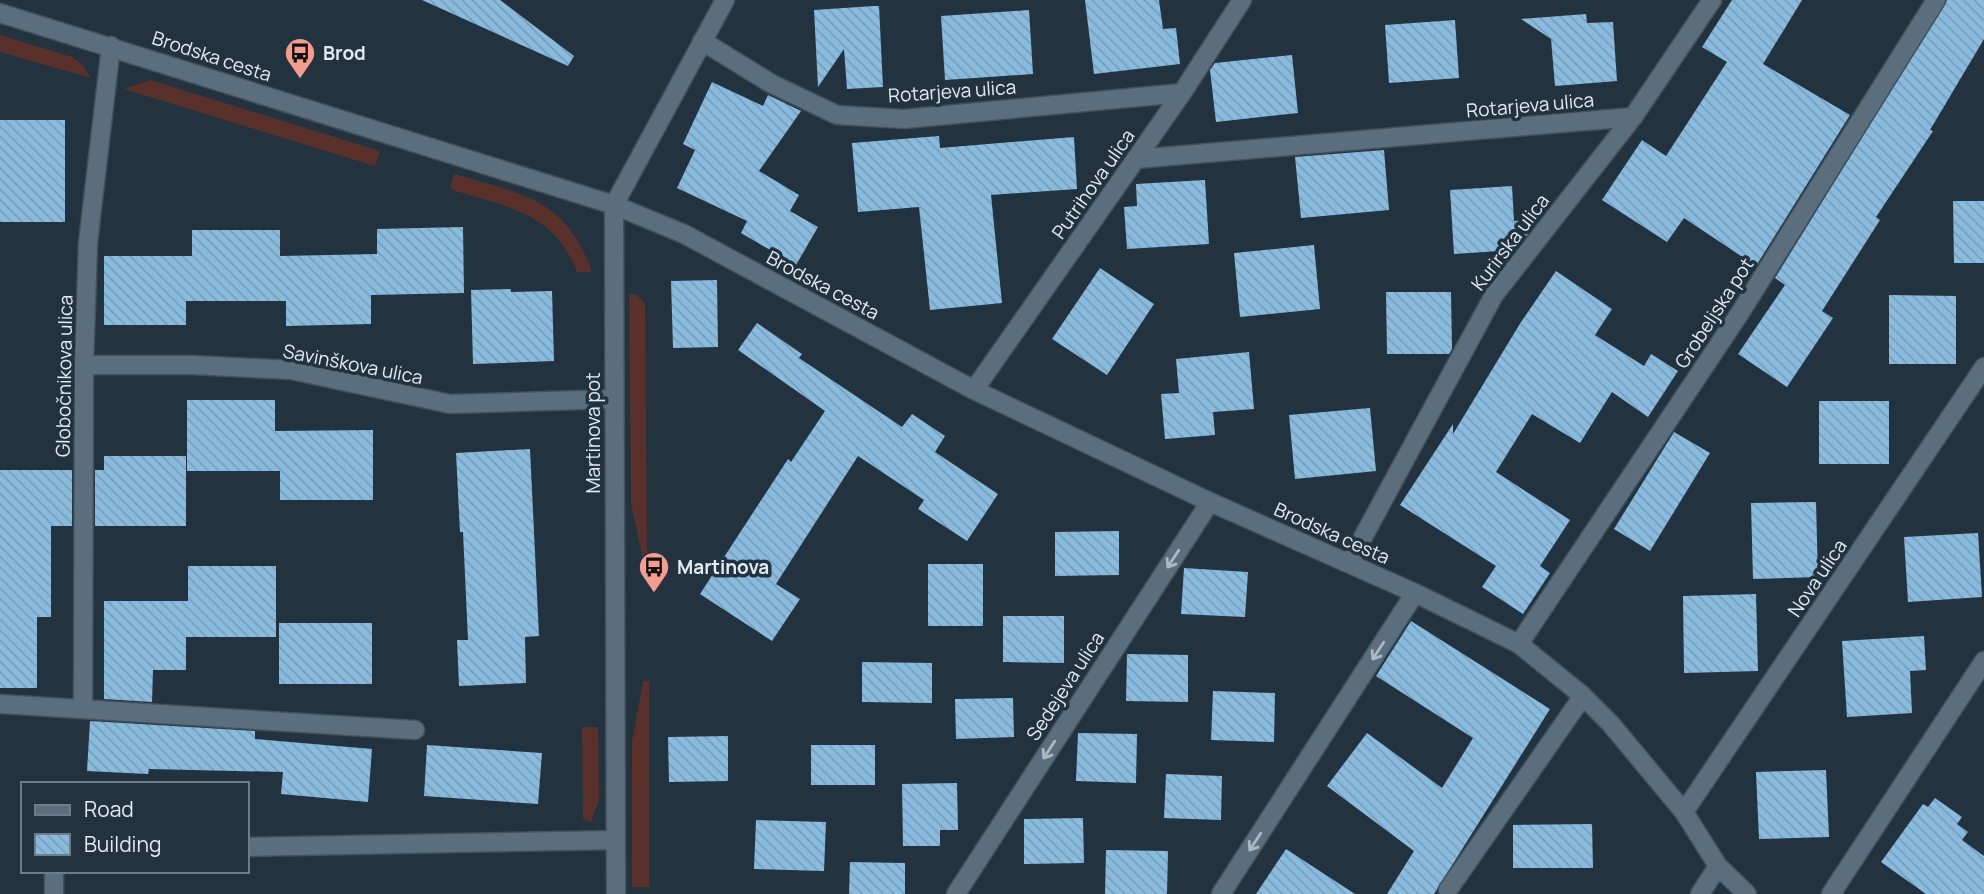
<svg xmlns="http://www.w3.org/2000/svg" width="1984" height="894" font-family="Manrope,sans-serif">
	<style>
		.grass { fill: #59312a }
		.building { fill: url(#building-back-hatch) }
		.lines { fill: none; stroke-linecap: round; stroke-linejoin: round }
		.street-casing { stroke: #40505c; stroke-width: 21 }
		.street { stroke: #5a6e7d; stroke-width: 18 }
		.oneway { stroke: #aab9c4 }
		.labels { text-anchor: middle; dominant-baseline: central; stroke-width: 7; stroke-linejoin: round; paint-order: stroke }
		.poi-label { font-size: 19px; font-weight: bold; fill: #e0ebf3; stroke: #22333f; text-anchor: start }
		.street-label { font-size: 19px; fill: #e0ebf3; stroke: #22333f }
	</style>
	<defs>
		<pattern id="building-back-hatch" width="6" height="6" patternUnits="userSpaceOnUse" patternTransform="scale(1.75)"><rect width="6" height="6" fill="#89bbdf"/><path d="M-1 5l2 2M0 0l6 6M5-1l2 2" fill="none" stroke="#789eba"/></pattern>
	</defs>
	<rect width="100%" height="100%" fill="#22333f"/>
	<path class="grass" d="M0 35 72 57 83 65 91 78 0 52Z
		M150 80 380 151 375 166 124 89Z
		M454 174C522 194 566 198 592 272H577C554 211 505 207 450 189Z
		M629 294 637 295 645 304 647 555H642L631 503Z
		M643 681H649V887H632V742Z
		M582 727H598L599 799 591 822 583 819Z"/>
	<path class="building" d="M422 0H500L574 56 568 66Z
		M1085 0H1159L1163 29 1176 28 1180 64 1094 74Z
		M1732 0H1802L1763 64 1850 115 1756 266 1684 218 1667 242 1602 200 1642 140 1666 156 1727 62 1702 47Z
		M1947 0H1984V39L1930 130 1933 131 1876 217 1880 220 1822 311 1833 318 1787 387 1738 354 1785 285 1775 278Z
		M874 6H879L883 87 847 89 844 49 818 87 814 10Z
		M1029 10 1033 74 945 80 941 16Z
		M1586 14 1587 23 1613 22 1617 81 1555 86 1551 39 1521 19Z
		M1455 20 1459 78 1389 83 1385 25Z
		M1292 55 1298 113 1216 122 1210 70 1215 63Z
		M712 82 763 106 768 95 801 111 759 171 799 195 790 211 818 227 796 265 741 233 747 221 677 188 695 150 683 144Z
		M0 120H65V222H0Z
		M939 136 940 148 1074 137 1077 189 991 195 1002 303 930 310 919 207 858 212 852 143Z
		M1384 150 1389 210 1301 218 1295 157Z
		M1205 180 1209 244 1127 249 1124 207 1137 206 1136 184Z
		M1512 186 1514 221 1527 220 1528 234 1514 250 1454 254 1450 190Z
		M1953 201H1984V263H1954Z
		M463 227 464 293 371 295V324L286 326V301H186V325H104V256H192V230H280V256L377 254V229Z
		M1314 245 1320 309 1240 317 1234 253Z
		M1100 268 1154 304 1107 375 1052 339Z
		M1556 271 1612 309 1595 335 1644 366 1651 354 1678 371 1648 417 1612 392 1580 443 1532 414 1496 472 1570 520 1540 566 1550 573 1523 614 1482 587 1496 566 1400 505 1453 424V434L1521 322Z
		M717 280 718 347 673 348 671 281Z
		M511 289V292L552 291 554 361 473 364 471 290Z
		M1386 292H1451L1452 349 1449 354H1387Z
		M1889 295 1956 296V364H1889Z
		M757 323 802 354 799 358 902 427 912 414 945 436 935 452 998 494 967 541 918 509 924 500 858 456 776 584 800 599 772 641 700 594 788 459 791 462 825 411 738 350Z
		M1249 352 1254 409 1213 412 1215 435 1165 439 1161 394 1179 393 1176 359Z
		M187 400H275V431L373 430V500H280V471H187Z
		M1819 401H1889V464H1819Z
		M1370 408 1376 471 1295 479 1289 415Z
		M1674 432 1710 453 1650 551 1614 529Z
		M530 449 539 636 525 637 526 683 459 686 457 640H468L463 532H460L456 453Z
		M104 456H186V526H95V470H104Z
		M0 470H72V526H51V617H37V688H0Z
		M1816 502 1818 577 1753 579 1751 503Z
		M1119 531V575L1055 576V532Z
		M1978 533 1982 597 1908 602 1904 537Z
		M928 564H983V626H928Z
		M188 566H276V637H186V670H153L152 702 104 699V601H188Z
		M1184 568 1248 572 1245 617 1181 614Z
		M1756 594 1758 671 1684 673 1683 596Z
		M1003 616H1064V663L1003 662Z
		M1411 621 1550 709 1434 894H1387L1414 851 1327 786 1367 733 1442 788 1473 738 1376 676Z
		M279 623H372V684H279Z
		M1924 636 1926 670 1910 671 1912 713 1847 717 1842 641Z
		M1127 654 1188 655V702L1126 701Z
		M862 662 932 663V703L862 702Z
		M1213 691 1275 693 1274 742 1211 740Z
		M1013 698 1014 737 956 739 955 699Z
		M90 721 255 731V739L372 749 368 802 281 794 283 772 149 769 148 774 87 771Z
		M1078 733 1137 734 1136 783 1076 781Z
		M728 736V781L669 782 668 737Z
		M427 745 542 753 538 804 424 796Z
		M811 745H875V785H811Z
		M1826 770 1829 837 1759 839 1756 772Z
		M1166 774 1222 776 1221 820 1164 818Z
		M957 783 958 830H940V846H903L902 784Z
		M1935 798 1962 817 1957 824 1968 832 1962 840 1984 856V894H1926L1881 862 1923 804 1928 807Z
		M1083 818 1084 863 1024 864V819Z
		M756 820 826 822 824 871 754 869Z
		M1592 824 1593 868H1513V825Z
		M1286 849 1355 894H1256Z
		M1106 850 1168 851 1167 894H1105Z
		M850 862 905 863V894H849Z"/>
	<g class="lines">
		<g class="street-casing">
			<path id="street" d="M0 13 614 205 684 234 974 390 1210 502 1415 593 1519 644 1583 696 1610 723 1684 812 1718 866 1747 894
				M702 41 772 84 837 115 904 119 1182 93
				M1136 159 1633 117
				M84 365H193L291 370 450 404 614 399
				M974 390 1182 93 1242 0
				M1349 563 1494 295 1633 117 1712 0
				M1519 644 1740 313 1936 0
				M0 704 415 730
				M83 708 84 365 88 243 111 46
				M1684 812 1984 367
				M247 847 616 840
				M1448 890 1583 696
				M54 894V871
				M616 894 614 205 725 0
				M956 894 1210 502
				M1221 894 1415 593
				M1700 894 1718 866
				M1831 894 1984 661"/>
		</g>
		<use href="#street" class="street"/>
	</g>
	<defs><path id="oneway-shaft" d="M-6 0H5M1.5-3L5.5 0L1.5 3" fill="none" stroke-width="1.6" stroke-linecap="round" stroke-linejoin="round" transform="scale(1.75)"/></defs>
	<g class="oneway">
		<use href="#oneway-shaft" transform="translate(1173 559) rotate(123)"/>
		<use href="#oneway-shaft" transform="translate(1378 651) rotate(123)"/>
		<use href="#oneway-shaft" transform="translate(1049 750) rotate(123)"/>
		<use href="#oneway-shaft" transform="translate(1255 842) rotate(123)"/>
	</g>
	<defs>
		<g id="bus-pin" transform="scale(1.575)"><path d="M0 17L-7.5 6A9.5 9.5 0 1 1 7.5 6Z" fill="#f49d8d" stroke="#22333f"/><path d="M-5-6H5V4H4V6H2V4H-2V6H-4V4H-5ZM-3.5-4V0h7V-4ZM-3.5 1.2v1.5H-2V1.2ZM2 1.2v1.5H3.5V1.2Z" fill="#111"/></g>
	</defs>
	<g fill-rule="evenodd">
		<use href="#bus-pin" x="300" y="53"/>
		<use href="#bus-pin" x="654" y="567"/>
	</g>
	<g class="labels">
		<g class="poi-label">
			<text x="323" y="53">Brod</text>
			<text x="677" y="567">Martinova</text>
		</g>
		<g class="street-label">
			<text transform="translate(212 56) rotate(18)">Brodska cesta</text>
			<text transform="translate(952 91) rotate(-4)">Rotarjeva ulica</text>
			<text transform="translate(1530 105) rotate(-5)">Rotarjeva ulica</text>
			<text transform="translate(1093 184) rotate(-55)">Putrihova ulica</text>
			<text transform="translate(1510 242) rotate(-53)">Kurirska ulica</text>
			<text transform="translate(823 285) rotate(28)">Brodska cesta</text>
			<text transform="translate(1714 313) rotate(-57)">Grobeljska pot</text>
			<text transform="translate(353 364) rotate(11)">Savinškova ulica</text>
			<text transform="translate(64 376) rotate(-89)">Globočnikova ulica</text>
			<text transform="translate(593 433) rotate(-90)">Martinova pot</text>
			<text transform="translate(1332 533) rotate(24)">Brodska cesta</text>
			<text transform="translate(1817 578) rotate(-56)">Nova ulica</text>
			<text transform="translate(1065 686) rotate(-57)">Sedejeva ulica</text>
		</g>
	</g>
	<rect x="21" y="782" width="228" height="91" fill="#22333f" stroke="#6e7d87" stroke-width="2"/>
	<rect x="35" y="805" width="35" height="10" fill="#5a6e7d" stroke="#6e7d87" stroke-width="2"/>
	<text x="84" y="817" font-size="21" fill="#e0ebf3">Road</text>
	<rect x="35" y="834" width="35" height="21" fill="url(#building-back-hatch)" stroke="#6e7d87" stroke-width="2"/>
	<text x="84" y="852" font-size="21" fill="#e0ebf3">Building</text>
</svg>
